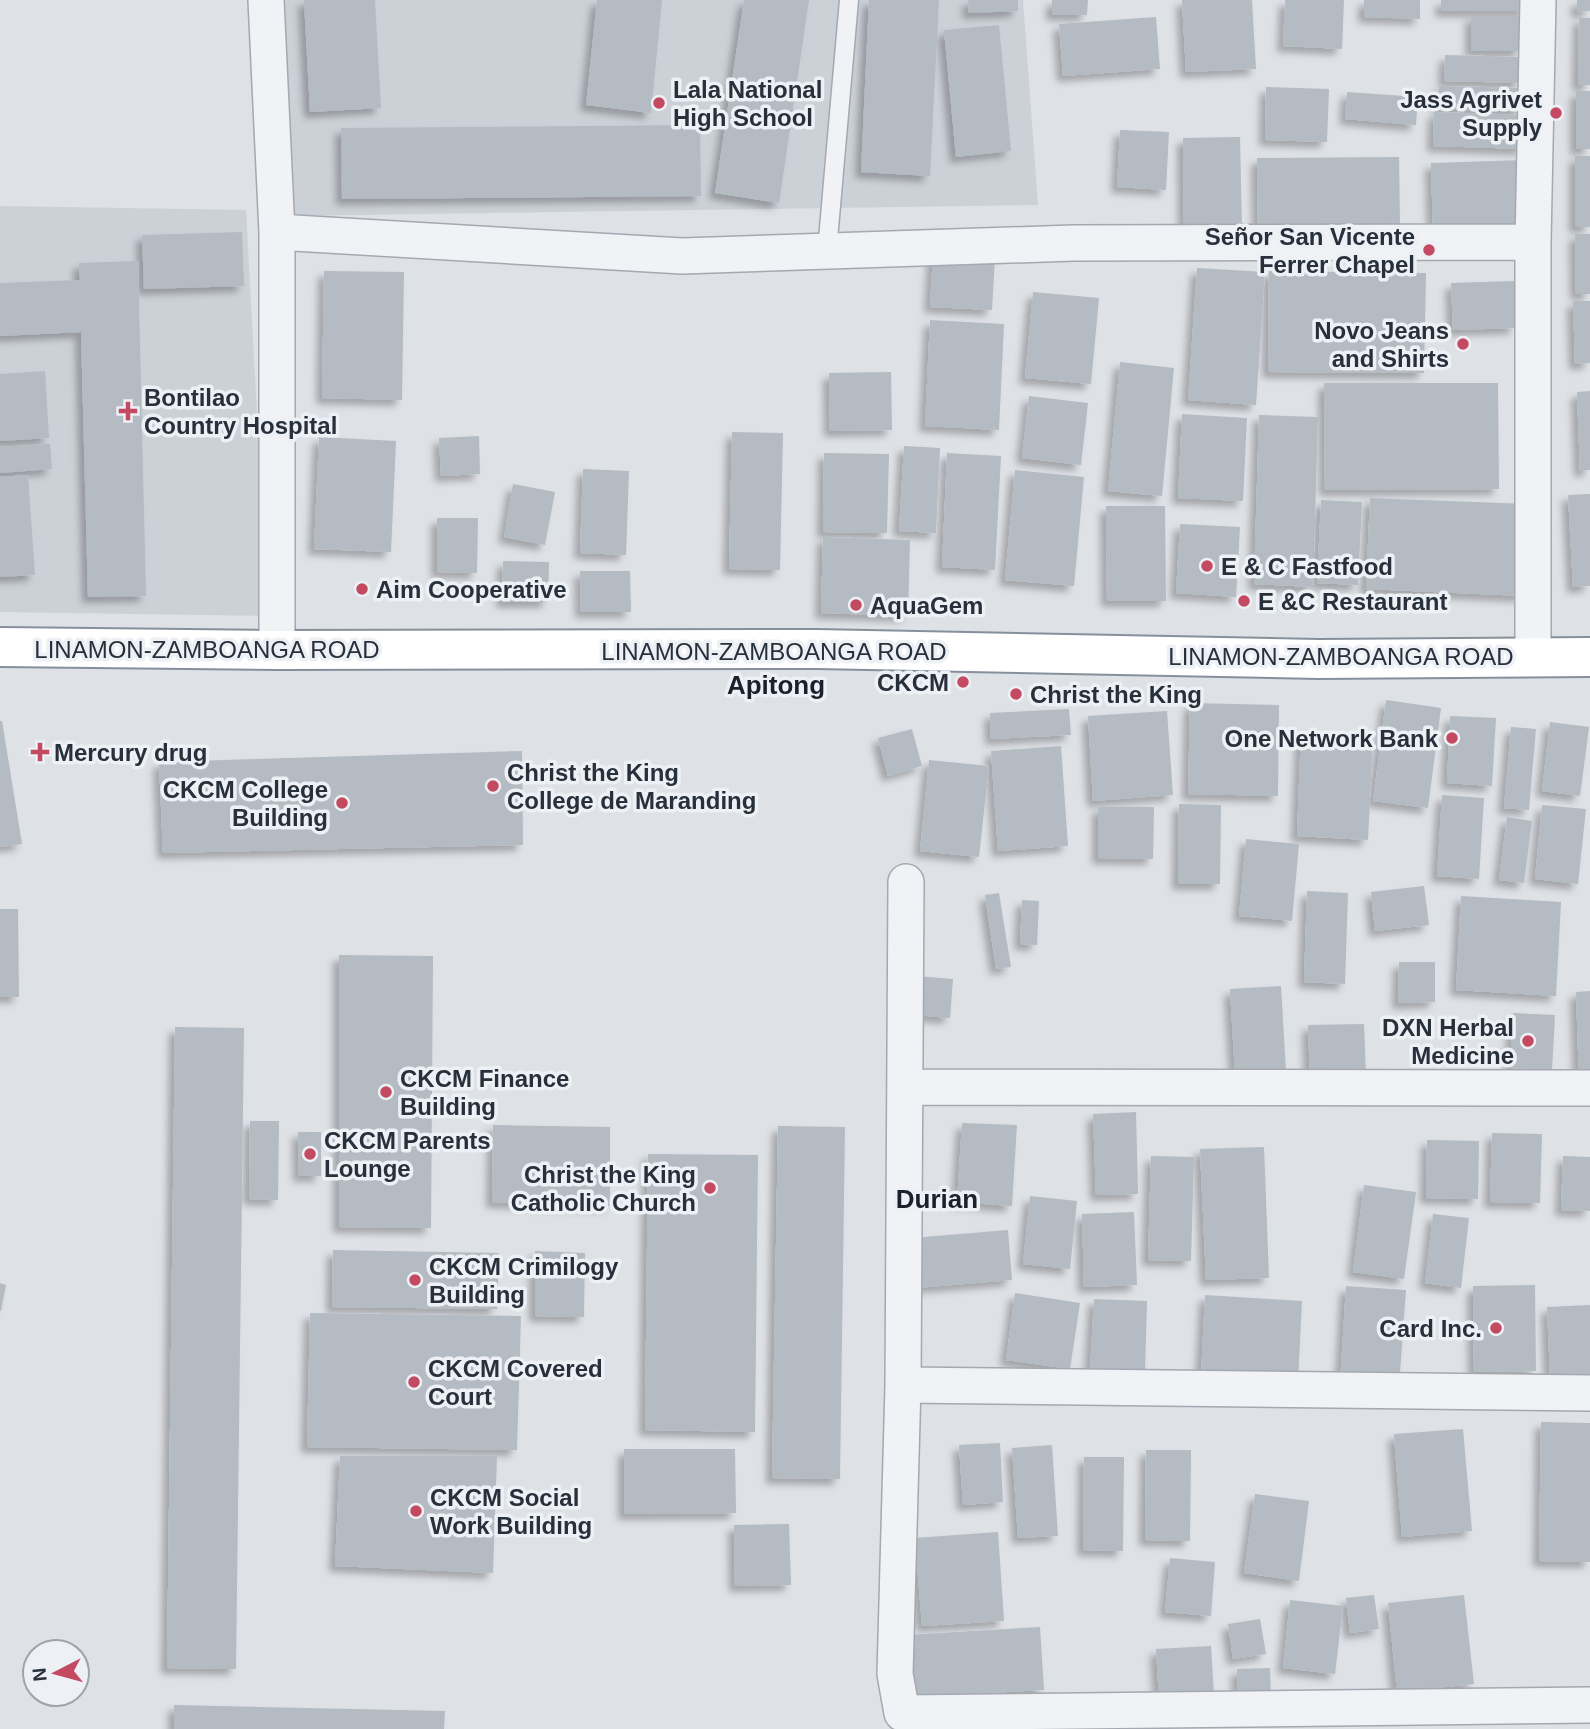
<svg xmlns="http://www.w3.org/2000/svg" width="1590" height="1729" font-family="Helvetica,sans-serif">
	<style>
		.built { fill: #ccd1d8 }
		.building { fill: #b5bbc3; filter: url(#shadow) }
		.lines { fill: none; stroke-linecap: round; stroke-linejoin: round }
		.lane-casing { stroke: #a4a8b0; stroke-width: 21 }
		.street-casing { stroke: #a4a8b0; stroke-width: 38 }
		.highway-casing { stroke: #86909c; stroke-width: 42 }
		.lane { stroke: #f0f2f5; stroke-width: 18 }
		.street { stroke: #f0f2f5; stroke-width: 35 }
		.highway { stroke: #fff; stroke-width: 38 }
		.poi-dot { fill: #c44a61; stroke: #edf0f4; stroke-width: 2.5 }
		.labels { text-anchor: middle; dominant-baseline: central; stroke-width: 7; stroke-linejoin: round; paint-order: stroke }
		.poi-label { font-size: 24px; font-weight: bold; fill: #28303c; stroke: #edf0f4; text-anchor: start }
		.street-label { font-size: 24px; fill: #28303c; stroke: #edf0f4 }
		.neighbourhood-label { font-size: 26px; font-weight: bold; fill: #1a212d; stroke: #edf0f4 }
	</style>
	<defs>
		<filter id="shadow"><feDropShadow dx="-6" dy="6" stdDeviation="3.5" flood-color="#0004"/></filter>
	</defs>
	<rect width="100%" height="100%" fill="#dee1e6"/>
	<path class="built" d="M280 0H1023L1038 205 294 216Z
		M0 206 246 210 268 616 0 612Z"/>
	<path class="building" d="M304 0H375L381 108 310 112Z
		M597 0H662L651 113 586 105Z
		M744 0H809L779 203 715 193Z
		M869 0H939L930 176 861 172Z
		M968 0H1018V11L969 13Z
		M1052 0H1088L1087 15H1052Z
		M1182 0H1252L1256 69 1186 72Z
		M1285 0H1344L1342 49 1283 46Z
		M1364 0H1420V19L1364 17Z
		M1441 0H1527V11H1441Z
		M1577 0H1590V11L1577 12Z
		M1471 16H1522V51H1471Z
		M1156 17 1160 69 1063 76 1059 24Z
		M1579 18H1590V85H1578Z
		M999 25 1011 151 956 157 944 30Z
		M1445 55 1522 57 1521 83 1444 81Z
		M1439 86 1523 88 1522 111 1438 108Z
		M1266 87 1329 89 1327 142 1265 140Z
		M1576 91H1590V149H1576Z
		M1347 92 1418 97 1416 125 1345 119Z
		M1434 112 1525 115 1524 149 1433 146Z
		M700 125 701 196 342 199 341 128Z
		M1120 130 1169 132 1166 190 1117 187Z
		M1240 137 1242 228 1184 229 1183 138Z
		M1575 156H1590V227H1575Z
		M1399 157 1400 226 1258 228 1257 158Z
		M1524 160 1526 230 1433 233 1431 163Z
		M242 232 244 286 144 289 142 235Z
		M1575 234H1590V294H1576Z
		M933 253 995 256 992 310 930 307Z
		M138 261 146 596 88 597 81 332 0 336V283L80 280 79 263Z
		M1197 268 1265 272 1256 405 1188 400Z
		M324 271 404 272 402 400 322 398Z
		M1269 271 1426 273 1424 373 1268 372Z
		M1514 281 1516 328 1453 330 1451 283Z
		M1033 292 1099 298 1091 384 1025 378Z
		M1573 301H1590V363L1575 364Z
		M930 320 1004 324 999 430 925 426Z
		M1120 362 1174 368 1162 496 1108 491Z
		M45 371 49 438 0 441V374Z
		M891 372 892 430 830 431 829 373Z
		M1324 383H1498L1499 489 1325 490Z
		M1590 391V470L1580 471 1577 392Z
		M1029 396 1088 403 1081 465 1022 458Z
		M1182 414 1247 418 1243 501 1178 498Z
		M1259 415 1318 417 1313 587 1254 584Z
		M732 432 783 433 780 570 729 569Z
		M479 436 480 474 441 476 439 438Z
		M319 437 396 441 391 552 314 549Z
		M50 444 52 469 0 473V447Z
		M904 446 940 448 936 533 899 531Z
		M824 453 889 454 887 533 823 532Z
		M947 453 1001 456 995 570 942 567Z
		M583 469 629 471 626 555 580 553Z
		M1015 470 1084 477 1074 586 1005 580Z
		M28 475 35 575 0 577V477Z
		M513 484 555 492 545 545 504 537Z
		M1590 494V586L1573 587 1568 495Z
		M1370 498 1528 504 1524 596 1366 589Z
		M1321 500 1362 502 1358 585 1317 583Z
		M1106 506H1165L1166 601H1107Z
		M437 518H478L477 573 437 572Z
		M1180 524 1240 527 1236 597 1176 593Z
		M823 537 910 540 908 616 821 613Z
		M503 561 549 562 548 602H502Z
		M580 571H630L631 612H581Z
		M1386 700 1441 708 1428 808 1373 801Z
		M1190 703 1279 705 1278 796 1188 794Z
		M1069 709 1071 735 991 739 990 713Z
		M1167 711 1173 795 1093 801 1088 716Z
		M1450 716 1496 718 1492 786 1447 783Z
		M0 721H2L22 844 0 847Z
		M1550 722 1589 727 1580 796 1542 791Z
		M1511 727 1536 729 1529 810 1504 808Z
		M912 729 922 766 888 776 878 738Z
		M1301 731 1373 735 1368 840 1297 836Z
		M1061 746 1068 846 998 851 991 751Z
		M522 751 523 845 163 853 159 762Z
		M929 760 989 766 979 857 920 851Z
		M1442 795 1484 798 1479 879 1437 876Z
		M1179 804 1221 805 1220 884H1178Z
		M1542 805 1586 809 1578 884 1535 879Z
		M1098 807H1154L1153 859 1098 858Z
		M1507 817 1532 821 1524 883 1499 880Z
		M1246 839 1299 844 1292 921 1239 916Z
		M1424 886 1429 925 1375 931 1371 892Z
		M1307 891 1348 893 1345 984 1304 982Z
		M999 893 1011 967 996 969 985 895Z
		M1461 896 1561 902 1556 996 1456 990Z
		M1022 900 1039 901 1037 945 1020 944Z
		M0 909H18L19 997H0Z
		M339 955 433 956 431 1228 339 1227Z
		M1399 962H1435V1002L1398 1003Z
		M917 976 953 979 950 1018 915 1015Z
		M1281 986 1286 1071 1235 1074 1230 989Z
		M1590 991V1079L1579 1080 1576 992Z
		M1513 1013 1555 1015 1552 1070 1510 1068Z
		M1364 1024 1366 1076 1310 1077 1308 1025Z
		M175 1027 244 1028 236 1669 167 1668Z
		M1136 1112 1138 1194 1096 1195 1093 1114Z
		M250 1121H279L278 1200 249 1199Z
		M962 1123 1017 1125 1012 1206 957 1202Z
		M493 1125 610 1127V1206L492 1202Z
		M778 1126 845 1127 840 1479 772 1478Z
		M298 1132H321V1176H299Z
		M1492 1133 1542 1134 1540 1203 1490 1202Z
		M1427 1140 1479 1141 1478 1199 1426 1198Z
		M1264 1147 1269 1278 1206 1280 1200 1149Z
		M648 1154 758 1155 755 1432 645 1430Z
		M1151 1156 1194 1157 1191 1261 1148 1260Z
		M1563 1156 1590 1157V1211L1561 1210Z
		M1364 1185 1416 1192 1404 1279 1353 1272Z
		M1030 1196 1077 1201 1070 1269 1023 1264Z
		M1134 1212 1137 1285 1084 1287 1082 1214Z
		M1433 1214 1469 1218 1461 1288 1425 1283Z
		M1008 1230 1012 1280 916 1288 912 1238Z
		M333 1250 499 1253 497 1309 332 1307Z
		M535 1251 585 1253 584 1317 535 1316Z
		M0 1283 6 1285 1 1311H0Z
		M1535 1285 1536 1371 1474 1372 1473 1286Z
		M1346 1286 1406 1290 1399 1387 1340 1384Z
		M1015 1293 1080 1303 1070 1369 1006 1360Z
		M1205 1295 1302 1301 1298 1381 1201 1376Z
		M1094 1299 1147 1301 1145 1373 1090 1371Z
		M1590 1305V1375L1550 1377 1547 1307Z
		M310 1313 521 1316 517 1450 307 1447Z
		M1541 1422 1590 1423V1562L1539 1561Z
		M1463 1429 1472 1531 1402 1537 1394 1434Z
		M1000 1443 1003 1502 963 1505 959 1445Z
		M1052 1445 1058 1536 1018 1538 1012 1448Z
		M624 1449H735L736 1513 624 1514Z
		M1146 1450H1191L1190 1541 1145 1540Z
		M340 1456H497L493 1573 335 1566Z
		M1084 1457H1124L1123 1551 1083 1550Z
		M1255 1494 1309 1501 1299 1581 1244 1573Z
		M789 1524 791 1585 735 1586 734 1525Z
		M998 1532 1004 1621 922 1626 915 1538Z
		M1170 1558 1215 1562 1211 1616 1165 1612Z
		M1374 1595 1379 1629 1350 1633 1346 1598Z
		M1464 1595 1474 1684 1397 1692 1388 1603Z
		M1290 1600 1343 1606 1335 1674 1283 1668Z
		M1260 1619 1266 1654 1233 1659 1228 1624Z
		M1040 1627 1044 1690 910 1697 907 1635Z
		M1211 1646 1214 1696 1159 1699 1156 1649Z
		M1270 1668 1271 1699 1238 1700 1237 1669Z
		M174 1705 445 1711 444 1729H174Z"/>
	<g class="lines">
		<g class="lane-casing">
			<path id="lane" d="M827 251 849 0"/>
		</g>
		<g class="street-casing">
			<path id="street" d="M266 0 277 232V650
				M277 232 682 256 1073 243 1533 242
				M1533 656V242L1538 0
				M906 882 903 1385 895 1674 902 1713 1590 1705
				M905 1087 1590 1088
				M903 1385 1590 1393"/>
		</g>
		<g class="highway-casing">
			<path id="highway" d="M0 647 277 650 817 649 1319 659 1590 657"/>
		</g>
		<use href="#lane" class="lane"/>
		<use href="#street" class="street"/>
		<use href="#highway" class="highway"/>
	</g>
	<g class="poi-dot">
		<circle cx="659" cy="103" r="7"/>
		<circle cx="1556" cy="113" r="7"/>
		<circle cx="1429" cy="250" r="7"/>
		<circle cx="1463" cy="344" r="7"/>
		<path d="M124.5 400.5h7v7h7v7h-7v7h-7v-7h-7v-7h7z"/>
		<circle cx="1207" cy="566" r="7"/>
		<circle cx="362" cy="589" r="7"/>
		<circle cx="1244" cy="601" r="7"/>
		<circle cx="856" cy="605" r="7"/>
		<circle cx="963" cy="682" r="7"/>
		<circle cx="1016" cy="694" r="7"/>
		<circle cx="1452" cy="738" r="7"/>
		<path d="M36.5 741.5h7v7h7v7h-7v7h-7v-7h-7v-7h7z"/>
		<circle cx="493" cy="786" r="7"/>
		<circle cx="342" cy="803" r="7"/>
		<circle cx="1528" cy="1041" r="7"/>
		<circle cx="386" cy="1092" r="7"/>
		<circle cx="310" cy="1154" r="7"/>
		<circle cx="710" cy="1188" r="7"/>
		<circle cx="415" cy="1280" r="7"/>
		<circle cx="1496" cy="1328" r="7"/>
		<circle cx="414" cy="1382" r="7"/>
		<circle cx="416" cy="1511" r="7"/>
	</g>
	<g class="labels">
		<g class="poi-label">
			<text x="673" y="89">Lala National<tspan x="673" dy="28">High School</tspan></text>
			<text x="1542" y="99" text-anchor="end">Jass Agrivet<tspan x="1542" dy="28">Supply</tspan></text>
			<text x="1415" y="236" text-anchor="end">Señor San Vicente<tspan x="1415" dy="28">Ferrer Chapel</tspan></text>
			<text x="1449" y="330" text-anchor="end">Novo Jeans<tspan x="1449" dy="28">and Shirts</tspan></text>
			<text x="144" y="397">Bontilao<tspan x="144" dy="28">Country Hospital</tspan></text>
			<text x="1221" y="566">E &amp; C Fastfood</text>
			<text x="376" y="589">Aim Cooperative</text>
			<text x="1258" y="601">E &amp;C Restaurant</text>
			<text x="870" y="605">AquaGem</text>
			<text x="949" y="682" text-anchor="end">CKCM</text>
			<text x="1030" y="694">Christ the King</text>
			<text x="1438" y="738" text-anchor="end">One Network Bank</text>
			<text x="54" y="752">Mercury drug</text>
			<text x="507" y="772">Christ the King<tspan x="507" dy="28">College de Maranding</tspan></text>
			<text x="328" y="789" text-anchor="end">CKCM College<tspan x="328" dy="28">Building</tspan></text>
			<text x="1514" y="1027" text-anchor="end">DXN Herbal<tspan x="1514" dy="28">Medicine</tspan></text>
			<text x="400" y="1078">CKCM Finance<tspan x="400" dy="28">Building</tspan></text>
			<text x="324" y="1140">CKCM Parents<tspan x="324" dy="28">Lounge</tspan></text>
			<text x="696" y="1174" text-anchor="end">Christ the King<tspan x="696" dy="28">Catholic Church</tspan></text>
			<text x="429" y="1266">CKCM Crimilogy<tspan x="429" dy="28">Building</tspan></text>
			<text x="1482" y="1328" text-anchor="end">Card Inc.</text>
			<text x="428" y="1368">CKCM Covered<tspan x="428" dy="28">Court</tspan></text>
			<text x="430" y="1497">CKCM Social<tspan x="430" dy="28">Work Building</tspan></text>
		</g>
		<g class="street-label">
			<text x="207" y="649">LINAMON-ZAMBOANGA ROAD</text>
			<text x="774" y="651">LINAMON-ZAMBOANGA ROAD</text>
			<text x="1341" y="656">LINAMON-ZAMBOANGA ROAD</text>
		</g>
		<g class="neighbourhood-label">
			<text x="776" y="685">Apitong</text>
			<text x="937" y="1199">Durian</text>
		</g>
	</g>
	<g transform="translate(56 1673) rotate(264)"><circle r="33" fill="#edf0f4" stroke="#9ea3aa" stroke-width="2"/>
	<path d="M0-5L12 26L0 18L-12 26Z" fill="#c44a61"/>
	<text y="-10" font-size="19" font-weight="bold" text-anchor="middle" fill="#28303c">N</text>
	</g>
</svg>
